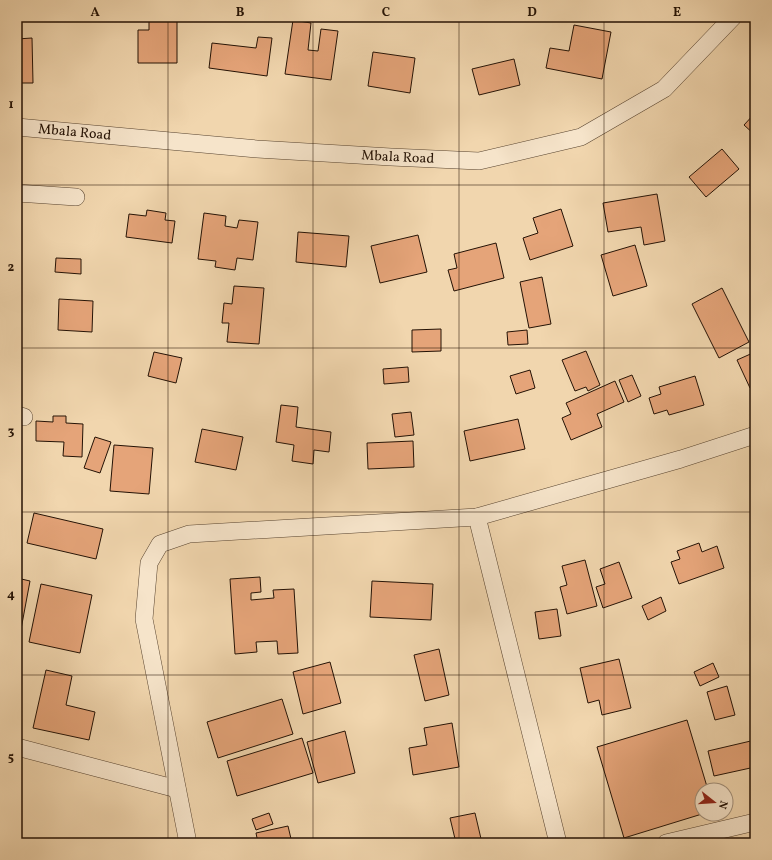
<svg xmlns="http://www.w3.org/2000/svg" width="772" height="860" font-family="Vollkorn,serif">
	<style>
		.building { fill: #e5a479; stroke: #241205 }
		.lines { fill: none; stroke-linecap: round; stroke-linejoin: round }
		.minor-casing { stroke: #57432f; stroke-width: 18 }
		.minor { stroke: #f6e4ca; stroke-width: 17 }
		.grid { fill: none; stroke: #241205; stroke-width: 1; stroke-opacity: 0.55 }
		.labels { text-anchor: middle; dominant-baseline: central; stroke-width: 3.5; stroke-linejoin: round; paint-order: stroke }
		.street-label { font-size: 14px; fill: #241205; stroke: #f6e4ca }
		.neatline { fill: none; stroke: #241205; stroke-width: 1.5 }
		.grid-label { font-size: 13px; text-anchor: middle; font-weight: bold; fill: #241205 }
	</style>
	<rect width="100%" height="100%" fill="#f1d6ae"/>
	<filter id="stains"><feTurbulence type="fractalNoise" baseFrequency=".005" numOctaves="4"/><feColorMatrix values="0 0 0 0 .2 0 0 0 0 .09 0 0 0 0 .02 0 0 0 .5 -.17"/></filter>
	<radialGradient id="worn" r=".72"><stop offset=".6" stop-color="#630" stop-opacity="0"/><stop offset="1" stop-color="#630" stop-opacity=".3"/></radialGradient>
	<path class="building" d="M293 20 311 23 308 50 318 51 321 29 338 31 331 80 285 74Z
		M149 21H177V63H138V30H149Z
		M574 25 611 32 602 79 546 68 550 48 569 51Z
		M258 37 272 38 267 76 209 68 212 43 256 48Z
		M32 38 33 83H17V39Z
		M373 52 415 58 410 93 368 86Z
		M514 59 520 85 479 95 472 69Z
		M755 113V135L744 125Z
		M722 149 739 169 706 197 689 177Z
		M657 194 665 241 644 245 641 227 608 232 603 203Z
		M561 209 573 246 530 260 523 238 538 233 533 218Z
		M147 210 166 213 165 220 175 221 172 243 126 237 129 214 146 216Z
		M204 213 226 216 225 226 237 228 239 220 258 222 253 260 237 258 235 270 215 267 216 261 198 259Z
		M298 232 349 236 346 267 296 262Z
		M418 235 427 272 380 283 371 246Z
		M496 243 504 278 454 291 448 270 457 268 454 254Z
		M635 245 647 286 613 296 601 255Z
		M56 258 81 259V274L55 272Z
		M542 277 551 324 529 328 520 282Z
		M234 286 264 288 259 344 227 342 229 323H222L224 303 232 304Z
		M722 288 749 342 719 358 692 304Z
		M59 299 93 301 92 332 58 330Z
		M441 329V351L412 352V330Z
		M527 330 528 344 508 345 507 332Z
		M586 351 600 385 588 391 586 387 575 391 562 360Z
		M154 352 182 358 176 383 148 376Z
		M755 352V386L750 388 737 360Z
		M408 367 409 382 384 384 383 369Z
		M530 370 535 388 516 394 510 376Z
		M632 375 641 396 628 402 619 380Z
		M695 376 704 405 669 415 667 410 654 414 649 398 661 394 659 387Z
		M615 381 624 402 597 414 602 427 571 440 562 418 571 414 566 403Z
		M281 405 298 407 296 427 331 432 329 452 314 450 313 464 292 461 294 445 276 442Z
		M411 412 414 435 395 437 392 414Z
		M53 416H66V423L83 424 82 457 63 456 64 442 36 441V421L53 422Z
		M518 419 525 449 470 461 464 431Z
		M202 429 243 437 236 470 195 462Z
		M95 437 111 442 100 473 84 468Z
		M413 441 414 467 368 469 367 443Z
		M114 445 153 448 149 494 110 491Z
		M34 513 103 529 96 559 27 543Z
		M699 543 702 552 717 546 724 568 679 584 671 562 680 559 677 551Z
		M585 560 597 606 567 614 560 587 567 585 562 566Z
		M619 562 632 598 603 608 596 587 605 584 600 569Z
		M260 577 261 592 251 593V600L274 598 273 590 294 589 298 653 278 654 277 641 256 642 257 652 235 654 230 579Z
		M17 578 30 581 19 640 17 639Z
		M372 581 433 584 431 620 370 617Z
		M41 584 92 595 80 653 29 642Z
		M661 597 666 611 648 620 642 606Z
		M557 609 561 636 539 639 535 612Z
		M439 649 449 695 425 701 414 655Z
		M619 659 631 708 602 715 599 700 588 703 580 668Z
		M330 662 341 703 303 714 293 672Z
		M713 663 719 677 700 686 694 672Z
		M46 670 72 676 66 705 95 712 89 740 33 728Z
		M727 686 735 715 715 720 707 692Z
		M282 699 293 734 218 758 207 722Z
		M687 720 708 790H702V814L624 838 597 747Z
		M452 723 459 767 413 775 409 748 427 745 424 728Z
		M345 731 355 773 318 783 307 742Z
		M302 738 313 773 237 796 227 761Z
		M755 740V769V767L714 776 708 751Z
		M269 813 273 824 256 830 252 819Z
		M475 813 482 843H456L450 818Z
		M288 826 292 843H258L256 833Z"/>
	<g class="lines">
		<g class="minor-casing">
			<g id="minor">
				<path id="s1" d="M17 127 257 149 391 157 479 161 581 137 664 89 733 17"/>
				<path d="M17 193 76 197"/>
				<path d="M17 415 24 417"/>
				<path d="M477 517 558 843"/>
				<path d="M17 747 177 789"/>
				<path d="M188 843 144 619 149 563 160 544 189 534 477 517 681 459 755 435"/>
				<path d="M666 843 755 822"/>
			</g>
		</g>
		<use href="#minor" class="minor"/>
	</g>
	<path class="grid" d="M168 17V843M313 17V843M459 17V843M604 17V843M17 185H755M17 348H755M17 512H755M17 675H755"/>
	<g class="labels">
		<g class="street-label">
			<text stroke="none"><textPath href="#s1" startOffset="58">Mbala Road</textPath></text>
			<text stroke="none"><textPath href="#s1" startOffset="382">Mbala Road</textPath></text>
		</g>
	</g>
	<rect width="772" height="860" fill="none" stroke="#f1d6ae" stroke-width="44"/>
	<g transform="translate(714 802) rotate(107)"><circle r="19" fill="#f6e4ca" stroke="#a2907b"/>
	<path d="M0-3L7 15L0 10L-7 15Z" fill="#8f2418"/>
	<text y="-6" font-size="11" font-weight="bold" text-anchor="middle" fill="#241205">N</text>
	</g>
	<rect x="22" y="22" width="728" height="816" class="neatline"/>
	<g class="grid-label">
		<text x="95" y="16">A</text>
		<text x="240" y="16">B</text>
		<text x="386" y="16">C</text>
		<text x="532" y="16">D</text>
		<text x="677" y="16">E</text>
		<text x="11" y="108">1</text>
		<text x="11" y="271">2</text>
		<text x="11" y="435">3</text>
		<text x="11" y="598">4</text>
		<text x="11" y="761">5</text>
	</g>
	<rect width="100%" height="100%" filter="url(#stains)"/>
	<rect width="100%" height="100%" fill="url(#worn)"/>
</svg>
